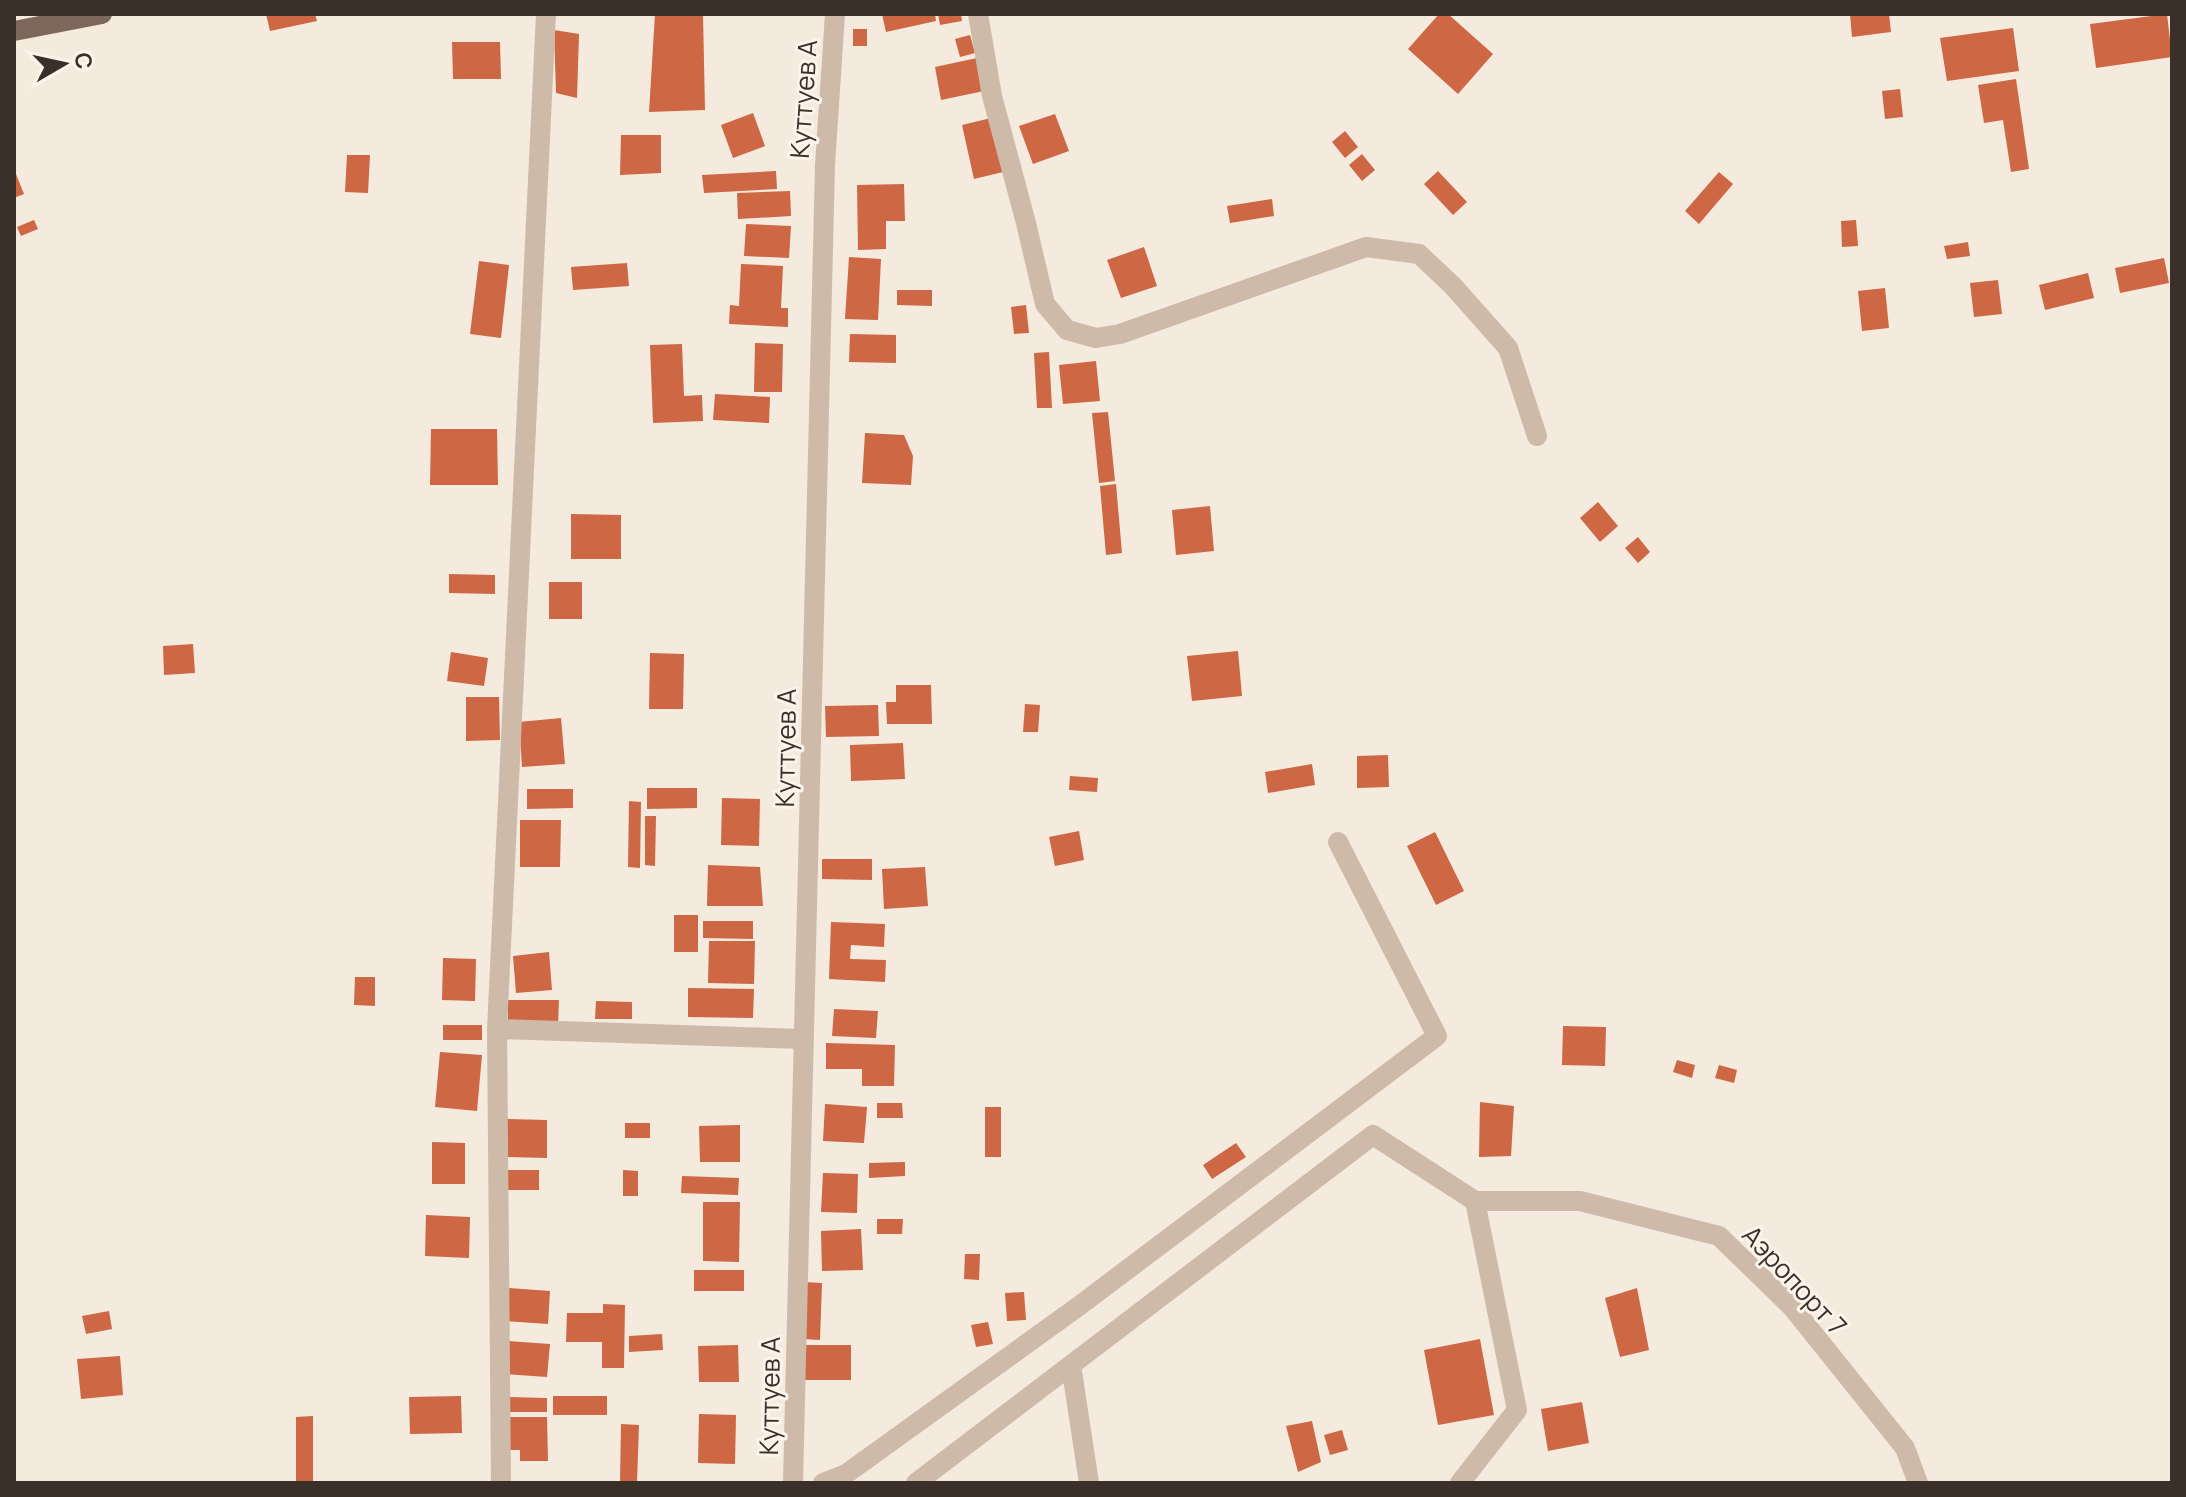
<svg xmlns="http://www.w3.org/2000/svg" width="2186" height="1497" font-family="Manrope,sans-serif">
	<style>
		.building { fill: #cd6744 }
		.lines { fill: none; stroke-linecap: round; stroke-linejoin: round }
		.minor { stroke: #cebaa9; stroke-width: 20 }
		.major { stroke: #7d665a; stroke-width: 20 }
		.labels { text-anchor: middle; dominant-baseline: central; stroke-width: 6; stroke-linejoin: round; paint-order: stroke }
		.street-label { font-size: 26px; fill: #3a2f29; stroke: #fbf4eb }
	</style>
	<rect width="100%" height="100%" fill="#f4eade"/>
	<path class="building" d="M266 14H315L317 21 270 31Z
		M655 14H703L705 110 649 112Z
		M882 14H935L936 21 886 32Z
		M938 14H961L962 21 940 25Z
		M1439 14H1448L1493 54 1458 94 1408 49Z
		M1850 14H1889L1891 32 1852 37Z
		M2167 14 2172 57 2096 68 2090 24Z
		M2013 28 2019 71 1947 81 1940 38Z
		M853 29H867V46H853Z
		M554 30 579 34 577 98 556 93Z
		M970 35 975 53 960 57 955 39Z
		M452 42H500L501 79H453Z
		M977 58 984 91 941 100 935 67Z
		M2016 79 2029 169 2011 172 2003 120 1984 123 1978 85Z
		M1900 89 1903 117 1885 119 1882 91Z
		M753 113 765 146 733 158 721 125Z
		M1055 114 1069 151 1033 164 1019 126Z
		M991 118 1003 172 974 179 962 125Z
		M1345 131 1358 147 1345 158 1332 142Z
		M621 135H661V173L620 175Z
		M1362 154 1375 170 1362 181 1349 165Z
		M347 155H370L368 193 345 192Z
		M14 169 24 194 14 198Z
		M776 171 777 189 704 193 702 175Z
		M1438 171 1467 202 1453 215 1424 184Z
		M1719 172 1733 184 1699 224 1685 211Z
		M904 184 905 221H886V249L858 250 857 185Z
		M790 191 791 216 738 219 737 193Z
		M1272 199 1274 216 1230 223 1227 206Z
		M34 220 38 229 21 236 17 227Z
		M1856 220 1858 246 1842 247 1841 221Z
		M746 224 791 226 789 258 744 256Z
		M1968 242 1970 256 1947 259 1944 246Z
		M1144 247 1157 286 1121 298 1107 260Z
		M849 257 881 259 878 320 845 319Z
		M2164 258 2169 283 2120 293 2115 268Z
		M479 261 509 265 501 338 470 334Z
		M627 263 629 286 573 290 571 267Z
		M741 264 783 266 781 308H788V327L729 324 730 305 739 306Z
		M2088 273 2094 298 2045 310 2039 285Z
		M1998 280 2002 314 1974 317 1970 283Z
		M1885 288 1889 328 1862 331 1858 291Z
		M897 290H932V306L897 305Z
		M1026 305 1029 333 1014 334 1011 307Z
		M850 334 896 335V363L849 362Z
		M755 343 783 344 782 392H754Z
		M682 344 684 396 702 395 703 421 653 423 650 345Z
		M1049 352 1052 408H1037L1034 353Z
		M1096 361 1100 401 1063 404 1059 365Z
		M715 394 770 397 769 423 713 420Z
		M1108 412 1115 481 1099 483 1092 413Z
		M431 429H497L498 485H430Z
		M865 433 904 435 913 456 911 485 862 483Z
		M1116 484 1122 553 1106 555 1100 486Z
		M1598 502 1618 526 1600 542 1580 518Z
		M1210 506 1214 551 1176 555 1172 510Z
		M571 514 621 515V559H571Z
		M1638 537 1650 552 1638 563 1625 548Z
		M449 574 495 575V594L449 593Z
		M549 582H582V619H549Z
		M193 644 195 673 164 675 163 646Z
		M1238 651 1242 696 1192 701 1187 656Z
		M451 652 488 658 484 686 447 681Z
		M650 653 684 654 683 709H649Z
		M896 685H931L932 724H887L886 702H896Z
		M466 697H499L500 740 466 741Z
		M1025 704 1040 705 1038 732H1023Z
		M878 705 879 736 826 737 825 706Z
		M561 718 565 764 522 767 519 722Z
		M903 743 905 779 851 781 850 745Z
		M1388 755 1389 787 1357 788V756Z
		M1312 764 1315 785 1268 793 1265 772Z
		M1070 776 1098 778 1097 792 1069 790Z
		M647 788H697V808L647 809Z
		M527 789H573V808L527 809Z
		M722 798 760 799 759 846 721 845Z
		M629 801 641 802 640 868 628 867Z
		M645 816H656L655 866 645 865Z
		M520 820H561L560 867H520Z
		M1079 831 1084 860 1055 866 1049 837Z
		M1435 832 1464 891 1436 905 1407 846Z
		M822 859H872V880L822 879Z
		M708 865 760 867 763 906H707Z
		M925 867 928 906 884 909 882 869Z
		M674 915H698V952H674Z
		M703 921H753V939L703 938Z
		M831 922 885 924 884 947 851 945 850 959 886 960 885 982 829 979Z
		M709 941H755L754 984 708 983Z
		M549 952 552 990 516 993 513 956Z
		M443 958 476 959 475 1001 442 1000Z
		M355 977H375V1006L354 1005Z
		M688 988 754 989 753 1018 688 1017Z
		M508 1000H559L558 1024 508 1023Z
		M596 1001 632 1002V1019H595Z
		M834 1009 878 1011 876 1038 832 1036Z
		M443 1025H482V1040H443Z
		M1563 1026 1606 1027 1605 1066 1562 1065Z
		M826 1043 895 1045 894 1086H862V1069H826Z
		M440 1052 482 1055 477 1111 435 1107Z
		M1677 1060 1695 1065 1692 1078 1673 1072Z
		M1719 1065 1737 1070 1734 1083 1715 1078Z
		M1480 1102 1514 1106 1511 1156 1479 1157Z
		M877 1103H902L903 1118H877Z
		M825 1104 867 1107 864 1143 823 1141Z
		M985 1107H1001V1157H985Z
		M507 1119 547 1120V1158L507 1157Z
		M625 1123H650V1138H625Z
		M740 1125V1162H700L699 1126Z
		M432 1142 465 1143V1184H432Z
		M1236 1143 1246 1157 1212 1179 1203 1165Z
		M905 1162V1176L869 1178V1163Z
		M505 1170H539V1190H505Z
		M623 1170 638 1171V1196H623Z
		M823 1173 858 1174 857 1213 821 1212Z
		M682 1176 739 1178 738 1195 681 1193Z
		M703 1202H740L739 1262 703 1261Z
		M426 1215 470 1217 469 1258 425 1256Z
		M877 1219H903L902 1234H877Z
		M861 1229 863 1270 822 1271 821 1231Z
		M965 1254H980L979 1280 964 1279Z
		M694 1270H744V1291H694Z
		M804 1282 822 1283 820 1340 803 1339Z
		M509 1288 550 1291 548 1324 506 1321Z
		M1637 1288 1649 1350 1620 1357 1605 1298Z
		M1024 1292 1026 1320 1007 1321 1005 1293Z
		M603 1304 625 1305 624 1368H602V1342H566L567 1313H603Z
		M109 1311 112 1329 86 1334 82 1316Z
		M988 1322 993 1344 976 1347 971 1325Z
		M662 1334 663 1350 629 1352V1336Z
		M1480 1339 1494 1415 1438 1425 1424 1350Z
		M508 1341 550 1344 547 1377 505 1374Z
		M738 1345 739 1382H699L698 1346Z
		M804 1345H851V1380H805Z
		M120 1356 123 1395 81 1399 77 1359Z
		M461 1396 462 1433 410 1434 409 1397Z
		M553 1396H607V1415H553Z
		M506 1397 547 1398V1412H506Z
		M1582 1402 1589 1443 1548 1451 1541 1409Z
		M699 1414 736 1415 735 1464 698 1463Z
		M313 1416V1483H296V1417Z
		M506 1417H547L548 1461H520V1450H506Z
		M1312 1421 1321 1462 1298 1472 1286 1426Z
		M621 1424 639 1425 637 1483H620Z
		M1342 1430 1348 1450 1330 1455 1324 1435Z"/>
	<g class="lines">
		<path class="minor" d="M978 14 992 96 1026 223 1045 304 1067 330 1096 338 1120 334 1366 247 1419 254 1453 286 1508 348 1537 436
			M497 1029 546 14
			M1475 1201H1580L1719 1236 1792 1307 1905 1448 1918 1483
			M1071 1365 1089 1483
			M501 1483 497 1029 804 1039
			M793 1483 825 165 835 14
			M823 1483 846 1474 1079 1306 1437 1036 1338 842
			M916 1483 1373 1135 1475 1201 1517 1410 1460 1483"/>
		<path class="major" d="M14 31 102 14"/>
	</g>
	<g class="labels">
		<g class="street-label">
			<text transform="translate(803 99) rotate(-86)">Куттуев А</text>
			<text transform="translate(785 748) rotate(-89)">Куттуев А</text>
			<text transform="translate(1795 1280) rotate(47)">Аэропорт 7</text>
			<text transform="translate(769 1396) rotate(-89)">Куттуев А</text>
		</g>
	</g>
	<rect width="2186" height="1497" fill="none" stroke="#3a2f29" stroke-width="32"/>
	<g transform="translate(64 64) rotate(81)" stroke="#fbf4eb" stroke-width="6" paint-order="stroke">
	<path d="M0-6L14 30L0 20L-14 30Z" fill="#3a2f29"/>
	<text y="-12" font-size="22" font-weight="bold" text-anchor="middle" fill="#3a2f29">С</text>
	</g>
</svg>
